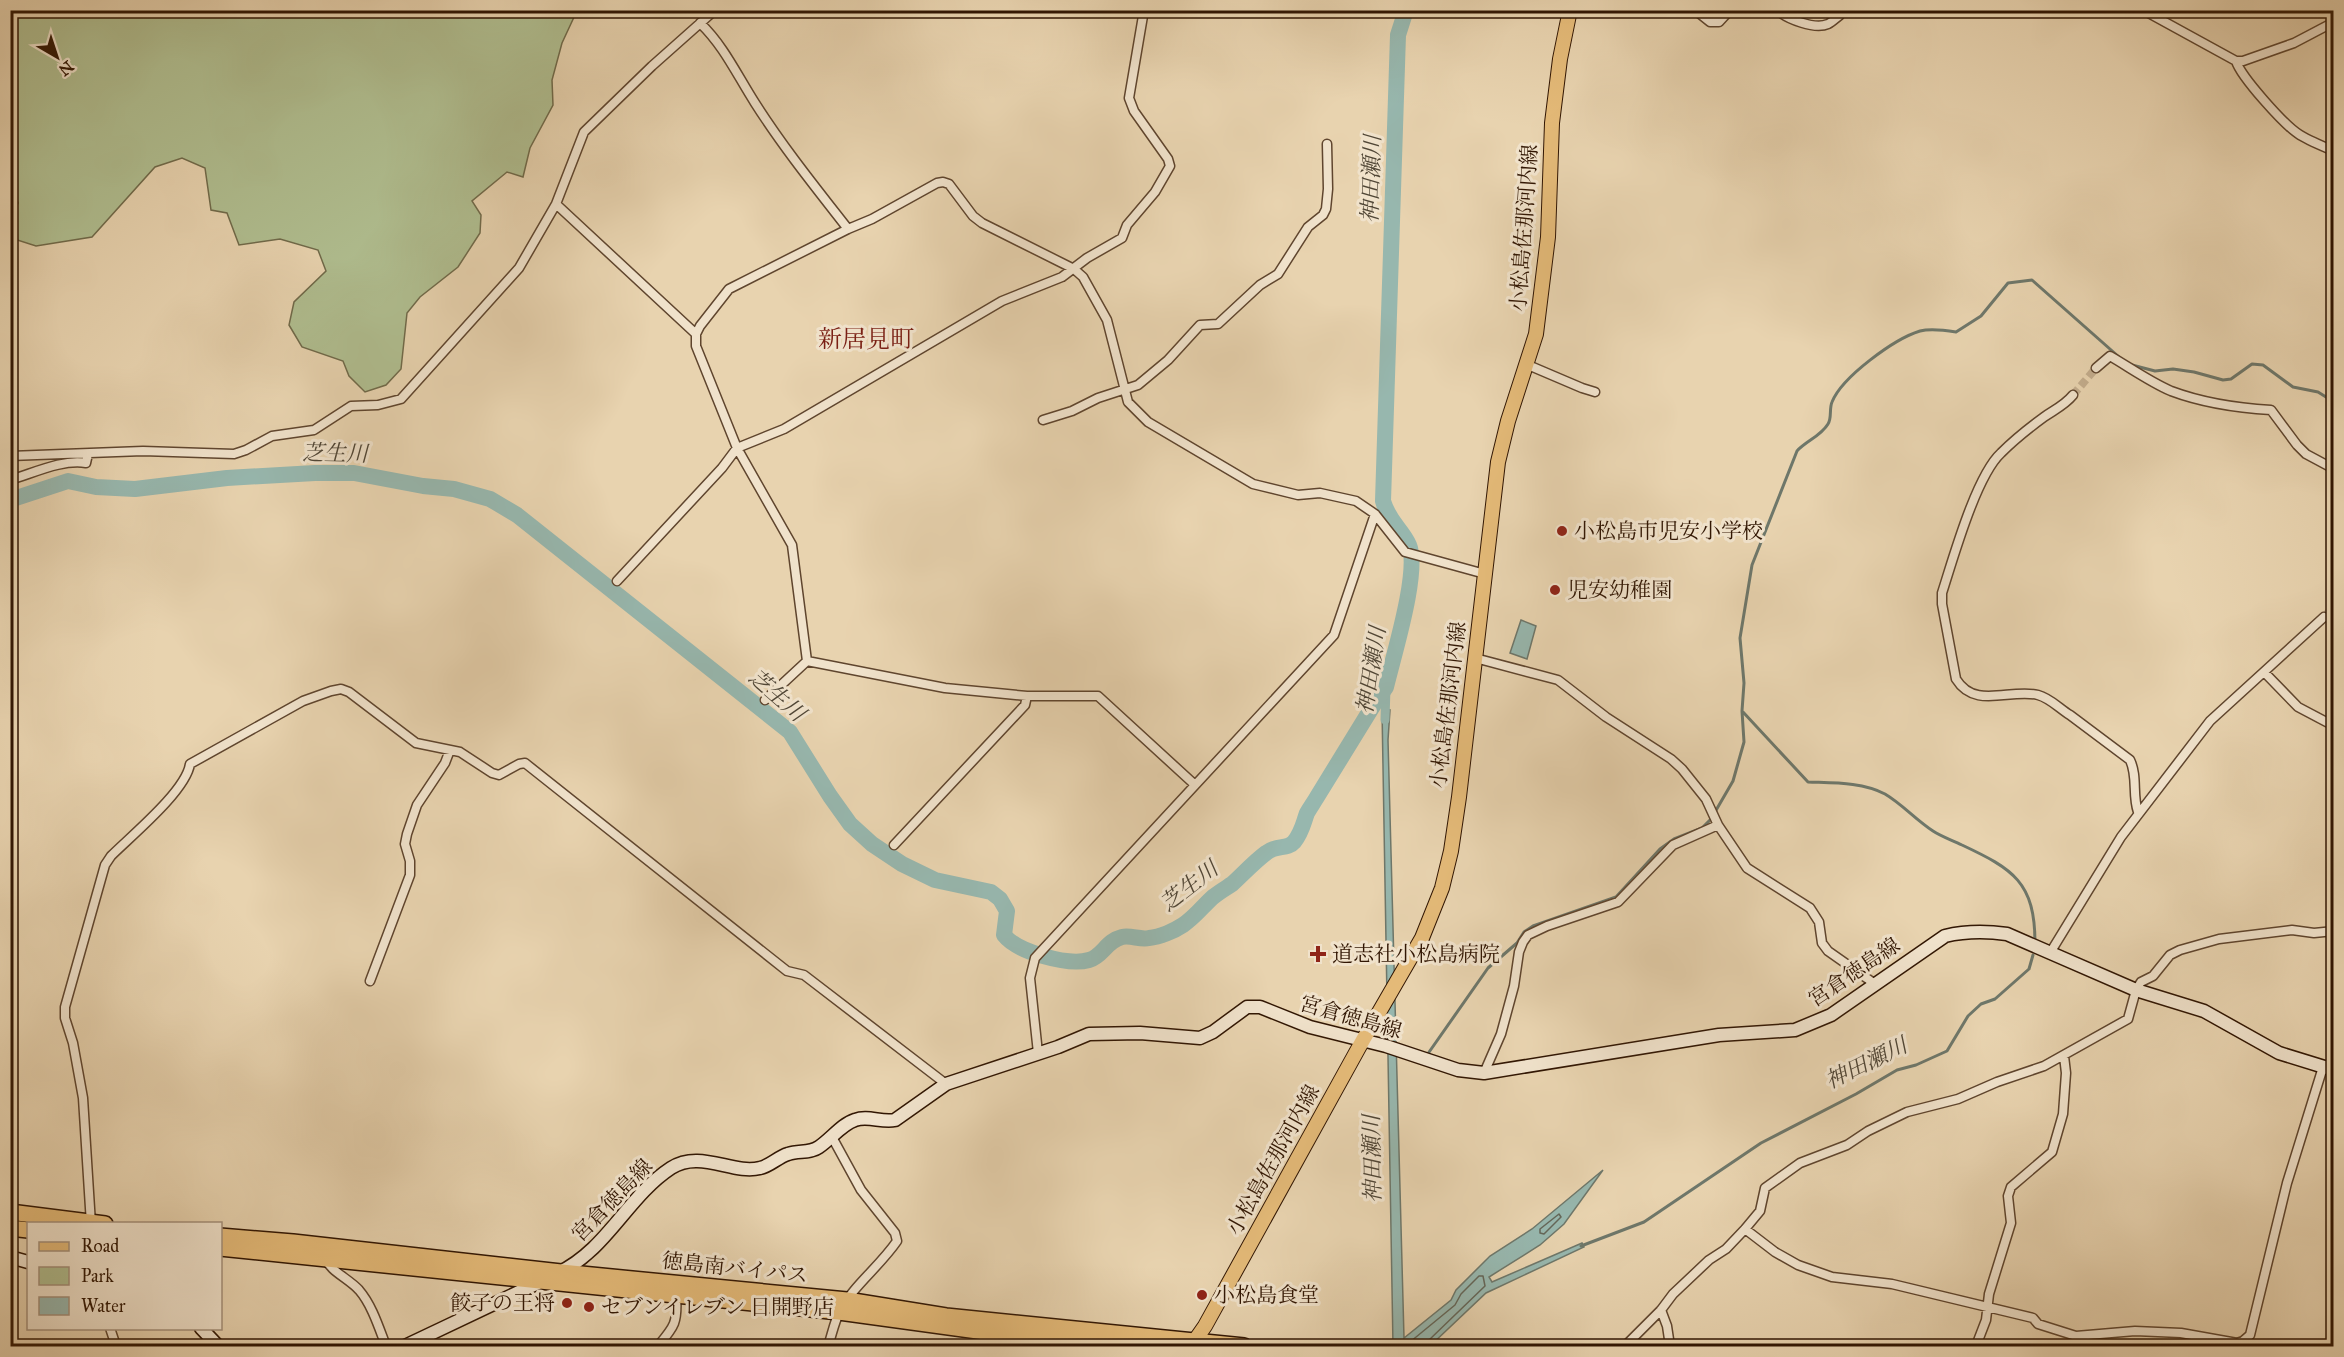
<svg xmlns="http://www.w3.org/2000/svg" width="2344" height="1357" font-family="'IM FELL Great Primer','Noto Serif JP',serif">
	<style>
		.green { fill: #b0be90; stroke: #706a4a; stroke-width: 1.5 }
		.water { fill: #97b7ae; stroke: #6e776a; stroke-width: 1.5 }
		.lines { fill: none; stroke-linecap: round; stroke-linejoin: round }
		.shore { stroke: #646658; stroke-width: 1.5 }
		.stream { stroke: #6e776a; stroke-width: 3 }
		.canal { stroke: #97b7ae; stroke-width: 9 }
		.river { stroke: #97b7ae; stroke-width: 16 }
		.street-tunnel { stroke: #c3ad8d; stroke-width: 8; stroke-dasharray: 8 4; stroke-linecap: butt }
		.street-casing { stroke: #5f452e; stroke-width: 11 }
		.secondary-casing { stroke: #311603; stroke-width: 15 }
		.primary-casing { stroke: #311603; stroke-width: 16 }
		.highway-casing { stroke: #311603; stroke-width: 18 }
		.street { stroke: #f0e2cb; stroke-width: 8 }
		.secondary { stroke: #f0e2cb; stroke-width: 12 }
		.primary { stroke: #e4ba78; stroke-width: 14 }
		.highway { stroke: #e4ba78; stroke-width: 15 }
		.poi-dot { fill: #8f2418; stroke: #f0e2cb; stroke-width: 2 }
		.labels { text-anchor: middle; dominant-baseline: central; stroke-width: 6; stroke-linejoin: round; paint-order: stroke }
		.street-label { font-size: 21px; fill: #311603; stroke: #f0e2cb }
		.poi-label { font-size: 21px; fill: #311603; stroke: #f0e2cb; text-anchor: start }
		.water-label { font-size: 22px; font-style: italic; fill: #504636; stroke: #f0e2cb }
		.quarter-label { font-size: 24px; fill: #7a1f14; stroke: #f0e2cb }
	</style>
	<rect width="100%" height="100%" fill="#e8d3af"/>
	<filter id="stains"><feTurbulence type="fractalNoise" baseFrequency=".00333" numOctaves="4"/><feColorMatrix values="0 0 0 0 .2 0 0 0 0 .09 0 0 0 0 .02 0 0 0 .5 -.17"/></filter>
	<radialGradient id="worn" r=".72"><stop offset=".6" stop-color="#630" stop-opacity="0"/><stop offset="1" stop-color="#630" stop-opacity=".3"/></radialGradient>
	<path class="green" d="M463 11H583L575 15 562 43 552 80 553 105 530 148 523 177 507 172 472 201 481 215 480 233 458 267 420 297 407 313 401 369 386 385 365 392 349 376 343 361 302 347 289 325 294 302 326 271 318 250 280 239 239 245 227 213 211 210 205 168 182 158 155 167 92 237 36 246 11 238V221L18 203 10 179 11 11Z"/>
	<path class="water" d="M1521 620 1536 626 1527 659 1510 653Z
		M1382 709 1390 710 1388 740 1404 1338 1451 1300 1456 1290 1490 1256 1532 1229 1603 1170 1564 1224 1540 1245 1489 1277 1492 1282 1582 1243 1584 1247 1486 1293 1430 1346H1393Z"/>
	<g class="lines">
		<path class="shore" d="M1559 1214 1561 1217 1544 1234 1540 1233V1229Z
			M1399 1346 1401 1343 1410 1342 1455 1305 1461 1294 1479 1276H1483L1485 1286 1429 1340 1427 1346"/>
		<path class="stream" d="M2132 365 2155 371 2173 369 2194 372 2223 380 2231 379 2252 364 2263 365 2293 387 2318 392 2334 402
			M1743 712 1808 782C1833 783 1862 782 1885 794 1902 804 1916 820 1933 831 1942 837 1952 840 1962 845 2013 869 2035 882 2035 943
			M1715 812 1733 781 1744 742 1742 711 1744 683 1740 638 1752 565 1797 451C1806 441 1821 436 1828 424 1832 418 1829 409 1832 402 1842 377 1894 339 1920 331 1931 328 1944 330 1956 332L1981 316 2008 283 2032 280 2119 357
			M1427 1055 1488 968 1517 943 1524 932 1533 926 1616 897 1660 849 1674 839 1702 828 1712 818
			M1581 1246 1644 1222 1761 1143 1856 1094 1897 1070 1916 1065 1947 1051 1968 1016 1981 1004 1995 999 2029 969 2033 955"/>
		<path class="canal" d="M1385 720 1386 687"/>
		<path class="river" d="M10 500 68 481 96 487 135 489 227 478 315 473H354L423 486 454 489 490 499 517 515 790 732 830 796 850 824 872 844 902 864 935 880 991 892 1000 899 1007 911 1004 935C1017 952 1068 966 1089 960 1103 956 1106 941 1122 937 1131 935 1140 940 1149 938 1160 937 1174 931 1183 925 1195 917 1203 906 1213 897 1219 892 1226 888 1232 884 1243 874 1254 862 1266 853 1277 844 1287 850 1294 842 1302 832 1303 824 1307 813 1310 808 1314 802 1317 797L1376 701 1386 687C1393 657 1420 571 1409 545 1402 529 1389 522 1383 501L1398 35 1406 10"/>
		<path class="street-tunnel" d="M2073 395 2096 368
			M2324 617 2334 606"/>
		<g class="street-casing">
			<path id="street" d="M1695 10 1710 22H1719L1730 10
				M1777 10C1787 19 1815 30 1828 24 1832 22 1836 18 1840 15L1841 10
				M2143 10 2236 61H2243L2294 43 2334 22
				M700 23C724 46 737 75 755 103 783 147 816 188 848 229
				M2236 61C2241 77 2285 126 2300 135 2310 141 2322 146 2334 151
				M556 204 696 334
				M1528 365 1582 388 1595 392
				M2096 368 2110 356C2129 367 2150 382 2171 391 2203 403 2237 408 2271 410L2297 445 2306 454 2334 469
				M2073 395C2065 405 2054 410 2044 417 2029 428 2014 440 2001 453 1976 476 1953 559 1942 593V604L1956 679C1975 710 2010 688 2038 695 2050 698 2060 709 2070 715 2090 730 2110 745 2130 760 2138 777 2132 795 2138 812
				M1043 420 1072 411 1098 398 1138 385 1168 360 1200 325 1218 324 1260 285 1278 274 1308 227 1323 215 1326 209 1328 189 1327 144
				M10 456 143 451 234 454 246 450 272 436 314 430 351 406 378 405 401 399 519 268 556 204 584 132 652 66 715 10
				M10 480C34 473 62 459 86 463L88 454
				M617 581 722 468 737 448 784 429 1002 301 1062 277 1087 258 1122 238 1127 225 1155 192 1170 166 1168 159 1134 111 1129 98 1144 10
				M1475 658 1558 680 1606 717 1671 759 1682 769 1706 799 1718 825 1747 868 1810 908 1819 922 1822 943 1828 951 1875 984
				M807 661 792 545 737 448 696 346V334L700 326 729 289 848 229 872 219 937 183 943 182 949 184 973 216 982 223 1074 269 1083 277 1107 320 1128 402 1148 422 1253 484 1298 495 1320 493 1356 501 1375 514 1405 552 1485 574
				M807 661 945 688 1027 696H1098L1194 784
				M2264 672 2298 707 2334 726
				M765 700 807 661
				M894 845 1025 705 1027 696
				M2050 953 2121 837 2210 721 2324 617
				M370 981 410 875V861L405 844 407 834 417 805 445 763 450 750
				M1038 1053 1030 978 1035 958 1334 635 1375 514
				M1484 1073 1501 1034 1514 986 1519 952 1523 942 1528 935 1547 926 1618 902 1673 845 1718 825
				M91 1224 83 1098 73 1043 65 1018V1007L105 865 111 856C131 836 186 791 190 764L303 701 331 691 341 689 349 692 416 743 460 752 492 773 499 775 519 764 525 763 787 971 804 975 946 1084
				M1745 1229 1775 1252 1798 1265 1832 1277 1892 1284 2033 1318 2038 1324 2076 1336 2135 1331 2181 1333 2237 1343 2243 1341 2250 1335 2287 1183 2323 1067
				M324 1257C331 1272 348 1278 359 1290 372 1305 379 1328 386 1346
				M1661 1310 1667 1326 1670 1346
				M110 1328 116 1346
				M658 1346C674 1327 678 1323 676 1296
				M828 1346C832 1335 834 1322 840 1311 853 1286 880 1266 897 1241L895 1233 861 1190 832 1137
				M1625 1346 1661 1310 1673 1294 1709 1260 1726 1249 1745 1229 1760 1211 1765 1188 1800 1163 1847 1145 1868 1131 1907 1112 1958 1099 1997 1082 2044 1066 2128 1019 2136 990 2141 982 2153 976 2170 955 2180 950 2219 939 2292 930 2314 933 2334 931
				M1976 1346 1986 1320 1989 1294 2011 1223 2008 1196 2011 1187 2052 1152 2063 1114 2066 1073 2064 1056"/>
		</g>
		<g class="secondary-casing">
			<path id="secondary" d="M10 1257 28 1262
				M558 1273C607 1250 627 1197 671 1168 700 1149 733 1175 760 1168 770 1166 778 1157 788 1154 799 1150 809 1154 819 1147 831 1139 842 1124 855 1120 868 1115 882 1123 895 1120L946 1084 1058 1047 1089 1034 1140 1033 1200 1038 1213 1032 1247 1007H1260L1310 1027 1386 1046 1458 1070 1484 1073 1719 1035 1795 1030 1831 1015 1945 936C1966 931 1985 931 2007 934L2136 990 2204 1011 2279 1053 2334 1070
				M201 1328 218 1346
				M405 1346 540 1282"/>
		</g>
		<g class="primary-casing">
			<path id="primary" d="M1191 1346 1205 1326 1363 1040 1422 938 1442 888 1451 851 1459 797 1498 462 1508 421 1536 334 1548 237 1552 123 1560 59 1570 10"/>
		</g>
		<g class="highway-casing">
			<path id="highway" d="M10 1212 105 1224
				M10 1228 28 1230
				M220 1236 293 1242 561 1272 847 1300 946 1316 1244 1346
				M220 1248 839 1312 985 1332 1126 1346"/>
		</g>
		<use href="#street" class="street"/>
		<use href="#secondary" class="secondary"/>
		<use href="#primary" class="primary"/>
		<use href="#highway" class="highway"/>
	</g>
	<g class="poi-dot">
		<circle cx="1562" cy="531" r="6"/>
		<circle cx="1555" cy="590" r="6"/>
		<path d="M1315 945h6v6h6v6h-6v6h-6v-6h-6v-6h6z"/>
		<circle cx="1202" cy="1295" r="6"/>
		<circle cx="567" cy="1303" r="6"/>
		<circle cx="589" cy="1307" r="6"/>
	</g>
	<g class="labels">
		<g class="street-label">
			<text transform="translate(1524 228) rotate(-86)">小松島佐那河内線</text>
			<text transform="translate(1448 705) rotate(-83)">小松島佐那河内線</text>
			<text transform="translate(1854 972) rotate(-34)">宮倉徳島線</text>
			<text transform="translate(1351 1017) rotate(16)">宮倉徳島線</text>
			<text transform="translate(1273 1160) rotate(-61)">小松島佐那河内線</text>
			<text transform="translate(612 1200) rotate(-46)">宮倉徳島線</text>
			<text transform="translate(735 1268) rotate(6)">徳島南バイパス</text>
		</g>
		<g class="poi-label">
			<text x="1574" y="531">小松島市児安小学校</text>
			<text x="1567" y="590">児安幼稚園</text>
			<text x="1332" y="954">道志社小松島病院</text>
			<text x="1214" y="1295">小松島食堂</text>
			<text x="555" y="1303" text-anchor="end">餃子の王将</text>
			<text x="601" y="1307">セブンイレブン 日開野店</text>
		</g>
		<g class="water-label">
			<text transform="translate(1371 179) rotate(-88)">神田瀬川</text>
			<text transform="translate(335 453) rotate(1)">芝生川</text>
			<text transform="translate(1371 670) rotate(-81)">神田瀬川</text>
			<text transform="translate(777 695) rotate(41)">芝生川</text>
			<text transform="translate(1189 886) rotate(-38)">芝生川</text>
			<text transform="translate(1866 1063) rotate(-26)">神田瀬川</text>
			<text transform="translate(1372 1159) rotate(-91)">神田瀬川</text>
		</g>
		<g class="quarter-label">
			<text x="866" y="339">新居見町</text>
		</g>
	</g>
	<rect width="2344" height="1357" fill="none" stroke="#e8d3af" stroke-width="36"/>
	<rect x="12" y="12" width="2320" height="1333" fill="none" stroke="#311603" stroke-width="3"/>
	<rect x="18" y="18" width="2308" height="1321" fill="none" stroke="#311603" stroke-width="1.5"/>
	<rect x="27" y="1222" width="195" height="108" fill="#f0e2cb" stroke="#a4907b" stroke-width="1.5"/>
	<rect x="39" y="1242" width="30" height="9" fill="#e4ba78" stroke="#a4907b" stroke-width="1.5"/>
	<text x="81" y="1252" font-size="18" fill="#311603">Road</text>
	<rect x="39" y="1267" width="30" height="18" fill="#b0be90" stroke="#a4907b" stroke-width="1.5"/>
	<text x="81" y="1282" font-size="18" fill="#311603">Park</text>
	<rect x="39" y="1297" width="30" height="18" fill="#97b7ae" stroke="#a4907b" stroke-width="1.5"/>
	<text x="81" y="1312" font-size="18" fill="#311603">Water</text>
	<g transform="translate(57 57) rotate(141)" stroke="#f0e2cb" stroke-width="4.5" paint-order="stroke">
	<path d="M0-4.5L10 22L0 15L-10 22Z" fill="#311603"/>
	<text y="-9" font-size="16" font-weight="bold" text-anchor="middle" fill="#311603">N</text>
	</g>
	<rect width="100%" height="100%" filter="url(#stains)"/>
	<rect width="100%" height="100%" fill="url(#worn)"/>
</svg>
